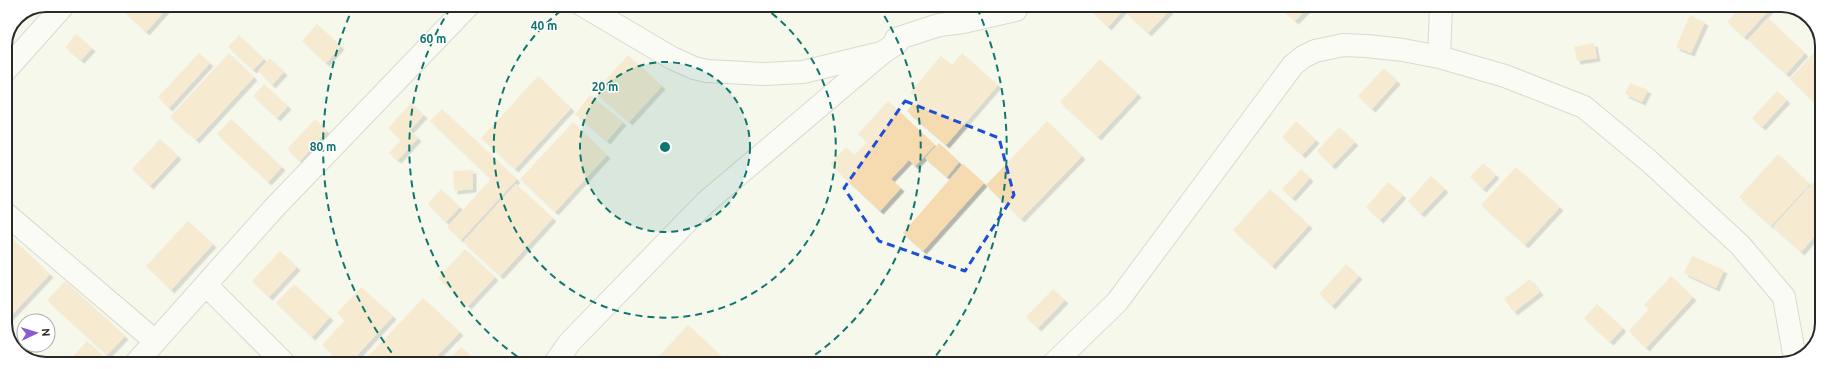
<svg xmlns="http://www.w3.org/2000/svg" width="1827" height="369" font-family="Ubuntu,sans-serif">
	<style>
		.building { fill: #f6dbb0; filter: url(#shadow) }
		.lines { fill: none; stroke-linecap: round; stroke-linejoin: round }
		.street-casing { stroke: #b4b6ab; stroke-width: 24 }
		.street { stroke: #fff; stroke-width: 22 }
		.marked { fill: none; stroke: #1d4ed8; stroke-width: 3; stroke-dasharray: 8 5; stroke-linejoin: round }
		.ring { fill: none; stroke: #0f766e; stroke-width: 2; stroke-dasharray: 7 5 }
		.rim { fill: none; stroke: #292a26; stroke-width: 2 }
		.centre { fill: #0f766e; stroke: #fff; stroke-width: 2 }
		.ring-label { font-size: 12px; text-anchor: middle; font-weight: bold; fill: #0f766e; stroke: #fff; stroke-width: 3; stroke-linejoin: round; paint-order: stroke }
	</style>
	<defs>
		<filter id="shadow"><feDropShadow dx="3.5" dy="3.5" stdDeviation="0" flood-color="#0004"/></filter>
	</defs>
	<rect width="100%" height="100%" fill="#f6f8ec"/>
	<path class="building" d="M117 5H170L146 32Z
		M1085 5H1144L1148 8 1150 5H1166L1170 10 1148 33 1123 10 1108 27Z
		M1278 6H1310L1295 21Z
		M1742 6H1773L1744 37 1727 22Z
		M1690 15 1705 22 1691 53 1676 47Z
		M1768 18 1805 53 1786 74 1748 40Z
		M317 24 341 46 326 63 302 41Z
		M76 34 92 48 81 60 65 47Z
		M239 35 264 59 253 70 228 47Z
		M1594 43 1597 58 1577 61 1574 47Z
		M1822 44V92L1813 101 1790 79Z
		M199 53 210 63 169 108 158 97Z
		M229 53 254 77 196 140 170 117Z
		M962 53 998 85 946 145 907 111 917 99 910 93 941 56 952 65Z
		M628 55 662 86 629 122 595 92Z
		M270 58 284 72 272 85 258 71Z
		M1100 59 1138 94 1098 137 1060 102Z
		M1384 68 1397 81 1372 109 1358 96Z
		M538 76 571 108 515 169 481 138Z
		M1630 83 1648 90 1642 102 1625 94Z
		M264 84 288 106 277 118 253 96Z
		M1777 91 1787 100 1762 127 1752 118Z
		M590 95 623 122 607 141 575 114Z
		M888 101 935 145 915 166 909 160 891 179 901 188 880 211 830 164 846 147 854 155 867 142 858 134Z
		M411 103 424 115 410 130 418 138 398 160 389 153 401 140 388 128Z
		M442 109 517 179 461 240 447 227 491 179 430 121Z
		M231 119 282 167 268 182 217 134Z
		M315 119 327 131 300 161 287 149Z
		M1047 121 1082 156 1021 219 986 185Z
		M1296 121 1316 140 1302 155 1282 137Z
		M573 122 607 155 555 212 520 179Z
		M1339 127 1355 142 1332 166 1317 151Z
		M160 139 178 156 150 186 132 169Z
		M939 143 959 162 947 177 925 158Z
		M1778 154 1810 184 1771 226 1739 197Z
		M1483 163 1496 175 1483 189 1470 177Z
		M963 164 984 183 923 251 903 233Z
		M1516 167 1560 207 1525 245 1481 205Z
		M1301 169 1310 178 1292 198 1282 189Z
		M473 170V189L454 191 453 171Z
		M1821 174V229L1801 252 1773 227Z
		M1431 176 1445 189 1421 214 1408 201Z
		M1388 182 1403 195 1380 220 1366 207Z
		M516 184 553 218 500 276 463 242Z
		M441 189 460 207 446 222 428 204Z
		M1270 189 1309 225 1272 266 1233 230Z
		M188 221 213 244 171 290 146 266Z
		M5 232 50 274 5 322Z
		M465 249 495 277 468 306 438 278Z
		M280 251 297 267 269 297 252 281Z
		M1692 256 1724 270 1716 288 1684 273Z
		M1346 264 1359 276 1332 306 1319 294Z
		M1671 276 1693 297 1646 348 1629 331 1649 309 1644 305Z
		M1530 279 1540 292 1514 312 1504 299Z
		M65 281 125 336 107 355 47 300Z
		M294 284 330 317 312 337 276 303Z
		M361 287 393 316 350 363H342L322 345 345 320 337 313Z
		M1053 289 1065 300 1038 328 1026 317Z
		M423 298 460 332 430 363H362Z
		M1597 304 1623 328 1610 342 1584 318Z
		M688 325 728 362 727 364H667L659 356Z
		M87 341 111 363H67Z
		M461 347 479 363H445Z"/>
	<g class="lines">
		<g class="street-casing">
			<path id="street" d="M582 5 672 58 694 68 707 71 764 74 803 72 877 54
				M1439 57 1441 6
				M5 71 64 5
				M5 213 155 341
				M206 285 284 363
				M136 363 274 208 469 5
				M555 363 570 342 705 203 882 53 897 43 896 39 939 25 963 22 1016 10 1018 5
				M1053 364 1117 302 1293 65 1303 57 1315 51 1343 45 1367 46 1403 50 1439 57 1505 76 1584 107 1649 161 1740 245 1784 297 1795 359"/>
		</g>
		<use href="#street" class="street"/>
	</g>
	<path d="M0 0H1827V369H0ZM905 101 999 138 1014 195 965 271 879 241 844 188Z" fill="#f6f8ec" fill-opacity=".55" fill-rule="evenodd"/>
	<path class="marked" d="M905 101 999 138 1014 195 965 271 879 241 844 188Z"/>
	<circle cx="665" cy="147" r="85" fill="#0f766e" fill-opacity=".12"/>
	<g class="ring">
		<circle cx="665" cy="147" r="85"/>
		<path d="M762 6A171 171 0 1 1 569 5"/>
		<path d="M527 363A256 256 0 0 1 452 6M878 6A256 256 0 0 1 803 363"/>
		<path d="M399 362A342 342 0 0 1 354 5M977 8A342 342 0 0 1 931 362"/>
	</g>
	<path d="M0 0H1827V369H0ZM46 12H1781A34 34 0 0 1 1815 46V323A34 34 0 0 1 1781 357H46A34 34 0 0 1 12 323V46A34 34 0 0 1 46 12Z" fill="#fff" fill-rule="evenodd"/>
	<path class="rim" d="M46 12H1781A34 34 0 0 1 1815 46V323A34 34 0 0 1 1781 357H46A34 34 0 0 1 12 323V46A34 34 0 0 1 46 12Z"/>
	<circle cx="665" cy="147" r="6" class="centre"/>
	<g class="ring-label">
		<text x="544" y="30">40 m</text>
		<text x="433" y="43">60 m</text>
		<text x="605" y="91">20 m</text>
		<text x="323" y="151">80 m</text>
	</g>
	<g transform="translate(36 333) rotate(86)"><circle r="19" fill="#ffffff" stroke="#a9aaa8"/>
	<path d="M0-3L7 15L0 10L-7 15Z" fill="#8b59d2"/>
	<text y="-6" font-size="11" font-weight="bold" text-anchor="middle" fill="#292a26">N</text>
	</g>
</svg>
